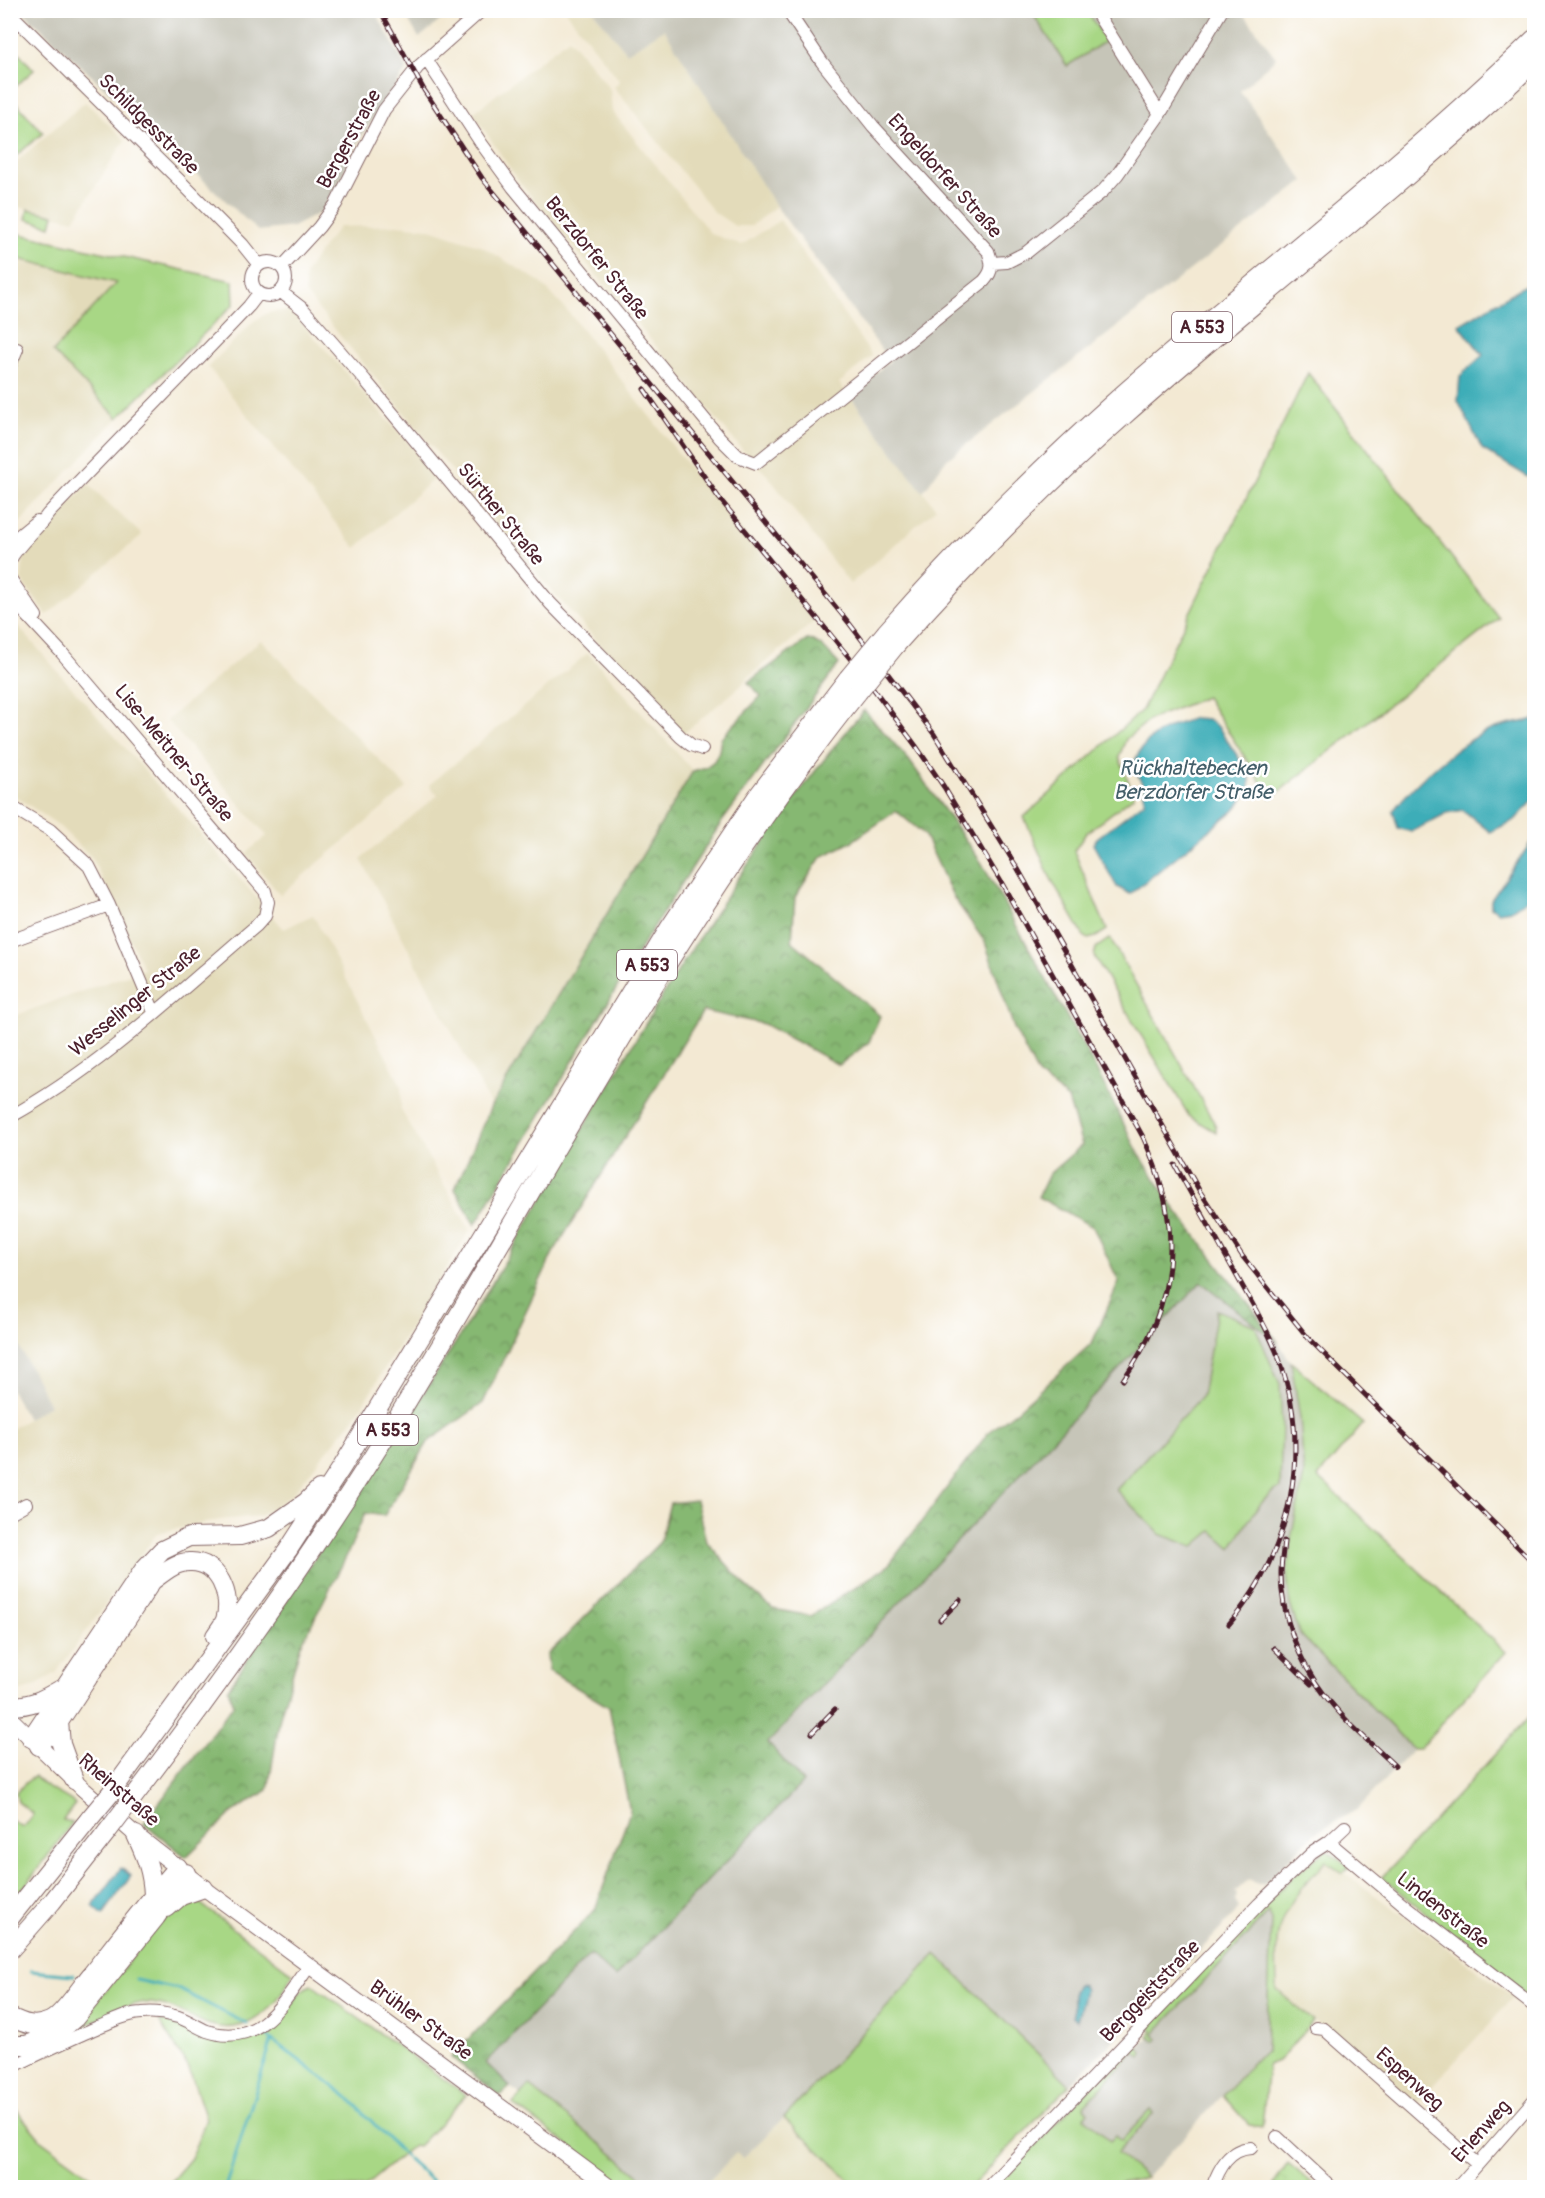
<svg xmlns="http://www.w3.org/2000/svg" width="1545" height="2198" font-family="Pangolin,sans-serif">
	<style>
		.built { fill: #e3dbba }
		.industrial { fill: #c6c5b8 }
		.grass { fill: #a8d785; stroke: #797b58; stroke-width: 1.5 }
		.forest { fill: url(#forest-crowns); stroke: #686c4e; stroke-width: 1.5 }
		.park { fill: url(#park-crowns); stroke: #797b58; stroke-width: 1.5 }
		.water { fill: #3dadb8; stroke: #446672; stroke-width: 1.5 }
		.lines { fill: none; stroke-linecap: round; stroke-linejoin: round }
		.stream { stroke: #3dadb8; stroke-width: 3 }
		.minor-casing { stroke: #856666; stroke-width: 14 }
		.major-casing { stroke: #856666; stroke-width: 17 }
		.highway-casing { stroke: #856666; stroke-width: 20 }
		.minor { stroke: #fff; stroke-width: 12 }
		.major { stroke: #fff; stroke-width: 15 }
		.highway { stroke: #fff; stroke-width: 18 }
		.rail-casing { stroke: #4a1f2b; stroke-width: 5 }
		.rail { stroke: #fff; stroke-width: 3; stroke-dasharray: 9; stroke-linecap: butt }
		.highway-bridge-casing { stroke: #856666; stroke-width: 20; stroke-linecap: butt }
		.highway-bridge { stroke: #fff; stroke-width: 18 }
		.labels { text-anchor: middle; dominant-baseline: central; stroke-width: 5; stroke-linejoin: round; paint-order: stroke }
		.shield { fill: #fff; stroke: #80626b; stroke-width: 1.5 }
		.shield-label { font-size: 18px; font-weight: bold; fill: #4a1f2b }
		.street-label { font-size: 20px; fill: #4a1f2b; stroke: #fff }
		.water-label { font-size: 21px; font-style: italic; fill: #445f6a; stroke: #fff }
	</style>
	<defs>
		<pattern id="forest-crowns" width="20" height="18" patternUnits="userSpaceOnUse" patternTransform="scale(1.5)"><rect width="20" height="18" fill="#86b872"/><path d="M2 6a3 3 0 1 1 6 0M12 15a3 3 0 1 1 6 0" fill="none" stroke="#70955e"/></pattern>
		<pattern id="park-crowns" width="20" height="18" patternUnits="userSpaceOnUse" patternTransform="scale(1.5)"><rect width="20" height="18" fill="#a8d785"/><path d="M2 6a3 3 0 1 1 6 0M12 15a3 3 0 1 1 6 0" fill="none" stroke="#92b873"/></pattern>
	</defs>
	<rect width="100%" height="100%" fill="#fff"/>
	<filter id="ink" filterUnits="userSpaceOnUse"><feTurbulence type="fractalNoise" baseFrequency=".0167" numOctaves="2"/><feDisplacementMap in="SourceGraphic" scale="12" xChannelSelector="R" yChannelSelector="G"/><feConvolveMatrix kernelMatrix="1 2 1 2 8 2 1 2 1" color-interpolation-filters="sRGB"/></filter>
	<filter id="wash" filterUnits="userSpaceOnUse"><feTurbulence type="fractalNoise" baseFrequency=".008" numOctaves="4" result="noise"/><feDisplacementMap in="SourceGraphic" scale="24" xChannelSelector="R" yChannelSelector="G"/><feGaussianBlur stdDeviation="1.35" result="paint"/><feColorMatrix in="noise" values="0 0 0 0 0 0 0 0 0 0 0 0 0 0 0 0 0 1.4 0 .05"/><feComposite in="paint" operator="in"/></filter>
	<g filter="url(#wash)">
		<rect width="100%" height="100%" fill="#f3e9d3"/>
		<path class="built" d="M566 11H593L627 53 664 29 776 206 751 226H735L714 212 614 87 620 81Z
			M569 38 610 89 612 111 711 234 742 245 780 220 872 356 839 383 936 508 850 584 768 476 739 446 520 183 473 113Z
			M85 102 125 140 74 220 11 205V166Z
			M397 225 427 228 481 246 540 282 570 314 689 467 816 620 747 678 741 686 685 732 678 730 549 588 305 293V274L319 252 339 227Z
			M11 257 116 283 54 352 118 418 11 532Z
			M278 311H291L437 476 356 548 208 367 254 321 267 313Z
			M88 484 142 535 47 615 21 580 24 556Z
			M10 617 284 929 313 915 401 1085V1110L470 1230 355 1417 292 1494 260 1516 219 1520 157 1533 56 1673 34 1687 11 1694V1429L50 1405 15 1340 11 1342V1017L144 969 92 858 57 824 11 793Z
			M261 640 407 788 280 895 246 853 267 836 167 720Z
			M588 653 693 771 491 1106 361 859 438 795 429 785Z
			M1327 1860 1514 1997 1415 2105 1277 1990 1278 1935 1285 1911 1305 1883Z
			M784 2118 857 2187 703 2188 736 2152 743 2158Z"/>
		<path class="industrial" d="M22 11H375L407 69 359 140 338 185 321 212 293 227 258 231Z
			M403 11H452L419 38Z
			M593 11H1242L1276 58 1240 91 1304 181 945 461 923 492 849 395 890 361 776 206 664 29 627 53Z
			M1202 1281 1278 1342 1291 1362 1300 1418 1304 1475 1291 1538 1287 1575 1290 1604 1299 1633 1413 1749 1358 1809 1315 1833 1264 1884H1258L1248 1880 1235 1892 1237 1895 1235 1901 1239 1908 1235 1914 1070 2085 936 1954 784 2118 743 2158 736 2153 703 2187H650L510 2087 485 2063 590 1954 614 1977 803 1781 768 1744Z
			M15 1339 50 1405 27 1419 11 1390V1342Z
			M1269 1911 1271 1919 1266 2052 1259 2056 1146 2178 1076 2114Z"/>
		<path class="grass" d="M1031 11H1087L1106 41 1067 66Z
			M10 43 34 70 11 90H10Z
			M10 96 43 133 11 160H10Z
			M28 209 54 215 51 226 26 219Z
			M11 232 233 281 234 304 118 418 53 352 116 283 11 257Z
			M1308 373 1499 618 1271 798 1206 697 1151 719 1126 739 1119 757 1134 796 1086 833 1074 851 1107 930 1096 937 1088 939 1083 935 1049 875 1024 817 1142 710Z
			M1110 938 1216 1126V1132L1189 1116 1094 956 1096 948Z
			M1217 1310 1255 1326 1280 1385 1282 1426 1280 1488C1262 1494 1242 1532 1231 1548L1212 1531 1193 1547 1160 1534 1116 1490 1202 1396Z
			M1291 1362 1363 1424 1318 1477 1506 1652 1419 1749H1413L1299 1633 1290 1604 1287 1575 1291 1538 1304 1475 1300 1418Z
			M1534 1712V2002L1382 1877Z
			M35 1776C42 1788 64 1794 75 1804L63 1820 73 1822 11 1905 10 1820 23 1827 33 1814 18 1802 16 1793 25 1783Z
			M1326 1850 1349 1866 1343 1873 1326 1861C1307 1882 1284 1904 1278 1934 1275 1951 1277 1972 1277 1990L1313 2021 1278 2061 1268 2065 1262 2127 1249 2125 1223 2096 1259 2056 1266 2052 1271 1919 1269 1912 1154 2034 1158 2039 1156 2041 1148 2036 1153 2031 1149 2027 1294 1875Z
			M178 1901H197L293 1974C277 2007 247 2038 207 2024 187 2016 169 2003 147 2003 121 2003 93 2022 71 2033Z
			M936 1954 1070 2085 971 2187H857L784 2118Z
			M312 1985 466 2095 424 2140 418 2146 414 2145 364 2187H166L191 2158 206 2119 189 2068 159 2021C167 2022 176 2022 183 2024 192 2027 199 2034 208 2038 234 2047 262 2038 281 2019 293 2007 295 1990 312 1985Z
			M1130 2046 1138 2047 1143 2052V2055L1141 2057 1134 2052 1084 2106 1089 2112 1084 2117 1110 2141 1115 2136 1121 2141 1150 2110 1153 2114 1117 2153 1146 2178 1101 2187 995 2188Z
			M529 2085 537 2093 654 2187H625L513 2104Z
			M10 2102 41 2140 105 2187H11Z"/>
		<path class="forest" d="M807 640C820 640 830 655 839 664L721 823 646 939 475 1225 455 1189 491 1106 693 771 706 767 714 761 719 751 721 738 761 696 748 682Z
			M864 710 909 760 981 862 1096 1069 1139 1154 1172 1205 1278 1342 1201 1282 768 1743 803 1782 615 1977 590 1954 486 2063 510 2087 500 2096 451 2057 595 1910 630 1812 609 1707 549 1671 547 1655 660 1542 670 1503 696 1500 706 1541 747 1587 773 1609 811 1616 888 1566 988 1433 1019 1409 1092 1343 1119 1282 1093 1227 1038 1197 1049 1174 1082 1145 1068 1099 1038 1075 1014 1028 985 942 954 898 924 834 896 811 851 842 821 857 795 897 792 941 880 1016 869 1042 839 1065 764 1024 703 1011 553 1253 483 1403 428 1442 384 1516 365 1513 347 1555 300 1647 280 1717 268 1790 233 1812 186 1857 144 1823 234 1704 228 1689C320 1548 417 1410 503 1265 615 1075 722 880 864 710Z"/>
		<path class="park" d="M1288 2163 1317 2187H1274V2184Z"/>
		<path class="water" d="M1534 277V475L1528 477 1482 449 1458 401 1460 376 1483 355 1459 325 1526 285Z
			M1194 718 1208 719 1219 728 1250 775V787L1237 808 1130 894 1117 887 1093 844 1097 838 1144 802V787L1133 766C1143 735 1165 728 1194 718Z
			M1534 719V800L1515 820 1490 832 1463 810 1447 813 1411 832 1398 828 1393 811C1414 783 1460 741 1493 729 1506 724 1521 723 1534 719Z
			M1534 838V894L1511 910 1498 912 1491 907V900Z
			M121 1868 131 1876 103 1915 93 1906Z
			M1077 1985 1083 1986 1085 1990 1077 2020 1073 2016V1991Z"/>
		<g class="lines">
			<path class="stream" d="M31 1971 74 1975
				M136 1980 178 1989 247 2024
				M264 2034 348 2097 405 2156
				M408 2159 440 2188
				M225 2188 272 2040"/>
		</g>
	</g>
	<g filter="url(#ink)">
		<g class="lines">
			<g class="minor-casing">
				<path id="minor" d="M1095 10 1160 114
					M10 13 179 180 243 245 259 265
					M426 59 481 143 513 187 720 438 738 456 756 463 984 281C993 271 993 264 988 251L873 126 822 62 787 10
					M252 279a17 17 0 1 1 34 0a17 17 0 1 1-34 0Z
					M992 263 1007 262 1027 252 1103 191 1117 175 1160 114 1222 10
					M282 267 319 227 336 204 384 110 418 67 482 10
					M281 292 303 309 365 380 550 603 681 737 691 745 702 749
					M10 365 17 349
					M10 543 37 521
					M10 560C19 543 37 530 48 514 114 444 183 376 249 306L259 293
					M11 580 36 616
					M10 597 62 653 265 891 268 902 265 916 256 926C177 993 101 1067 10 1117
					M10 806 50 830 89 866 109 905 154 1012
					M10 941 109 905
					M10 1513 26 1504
					M1329 1842 1409 1909 1534 2006
					M1316 2028 1324 2029 1477 2164
					M10 2068C39 2053 69 2040 98 2027 112 2022 127 2013 142 2013 151 2012 164 2013 174 2016 186 2018 196 2027 207 2031 260 2049 285 2000 310 1965
					M1277 2137 1332 2188
					M987 2188 1259 1904 1312 1853 1329 1842 1345 1827
					M1212 2188C1219 2168 1229 2149 1251 2148
					M1457 2188 1534 2100"/>
			</g>
			<g class="major-casing">
				<path id="major" d="M10 1718 82 1788 136 1835 204 1888 611 2188"/>
			</g>
			<g class="highway-casing">
				<path id="highway" d="M886 632C960 547 1039 469 1123 394 1259 275 1404 165 1534 39
					M896 645C968 564 1044 486 1126 414 1260 295 1404 186 1534 62
					M10 1706C31 1706 42 1700 59 1690
					M59 1722 61 1744 74 1780
					M31 1738 144 1569 162 1550 189 1537 240 1536 269 1528 306 1502 319 1489
					M39 1746 59 1722 152 1581C163 1573 175 1562 189 1562 218 1560 233 1596 225 1620 223 1625 218 1631 215 1636
					M110 1794 288 1550 342 1467 670 927 756 798 848 678
					M126 1807C225 1678 320 1544 405 1405 551 1164 681 913 858 692
					M136 1835C146 1857 152 1871 153 1895
					M167 1908 181 1896 204 1888
					M10 1918 90 1818
					M10 1950 52 1902 107 1832
					M10 2017C24 2024 35 2028 50 2021 63 2015 80 1988 90 1976 119 1939 147 1902 178 1867
					M10 2045H26L55 2035 75 2018 156 1917 186 1873"/>
			</g>
			<use href="#minor" class="minor"/>
			<use href="#major" class="major"/>
			<use href="#highway" class="highway"/>
			<g class="rail-casing">
				<path id="rail" d="M380 10 424 90 482 178 849 623 934 734 1018 869 1199 1190 1243 1257 1309 1339 1534 1563
					M644 389 719 498 861 672 916 746 944 787 1000 880 1143 1137C1184 1225 1179 1301 1123 1380
					M1175 1165C1196 1203 1217 1241 1239 1280 1253 1305 1268 1329 1278 1356 1313 1448 1292 1551 1229 1624
					M1284 1541C1283 1552 1281 1563 1281 1574 1281 1615 1299 1662 1324 1694 1344 1721 1371 1743 1395 1766
					M940 1620 960 1600
					M1274 1648 1311 1684
					M812 1733 835 1709"/>
			</g>
			<use href="#rail" class="rail"/>
			<g class="highway-bridge-casing">
				<path id="highway-bridge" d="M848 678 886 632
					M858 692 896 645
					M90 1818 110 1794
					M107 1832 126 1807"/>
			</g>
			<use href="#highway-bridge" class="highway-bridge"/>
		</g>
	</g>
	<g class="labels">
		<g class="shield">
			<rect x="1172" y="312" width="60" height="30" rx="4.5"/>
			<rect x="617" y="950" width="60" height="30" rx="4.5"/>
			<rect x="358" y="1415" width="60" height="30" rx="4.5"/>
		</g>
		<g class="shield-label">
			<text x="1202" y="327">A 553</text>
			<text x="647" y="965">A 553</text>
			<text x="388" y="1430">A 553</text>
		</g>
		<g class="street-label">
			<text transform="translate(149 124) rotate(45)">Schildgesstraße</text>
			<text transform="translate(349 139) rotate(-61)">Bergerstraße</text>
			<text transform="translate(945 176) rotate(48)">Engeldorfer Straße</text>
			<text transform="translate(597 258) rotate(51)">Berzdorfer Straße</text>
			<text transform="translate(501 514) rotate(51)">Sürther Straße</text>
			<text transform="translate(174 753) rotate(50)">Lise-Meitner-Straße</text>
			<text transform="translate(135 1001) rotate(-39)">Wesselinger Straße</text>
			<text transform="translate(119 1790) rotate(41)">Rheinstraße</text>
			<text transform="translate(1443 1910) rotate(38)">Lindenstraße</text>
			<text transform="translate(1150 1991) rotate(-46)">Berggeiststraße</text>
			<text transform="translate(421 2020) rotate(36)">Brühler Straße</text>
			<text transform="translate(1410 2079) rotate(42)">Espenweg</text>
			<text transform="translate(1481 2131) rotate(-48)">Erlenweg</text>
		</g>
		<g class="water-label">
			<text x="1193" y="768">Rückhaltebecken<tspan x="1193" dy="24">Berzdorfer Straße</tspan></text>
		</g>
	</g>
	<rect width="1545" height="2198" fill="none" stroke="#fff" stroke-width="36"/>
</svg>
